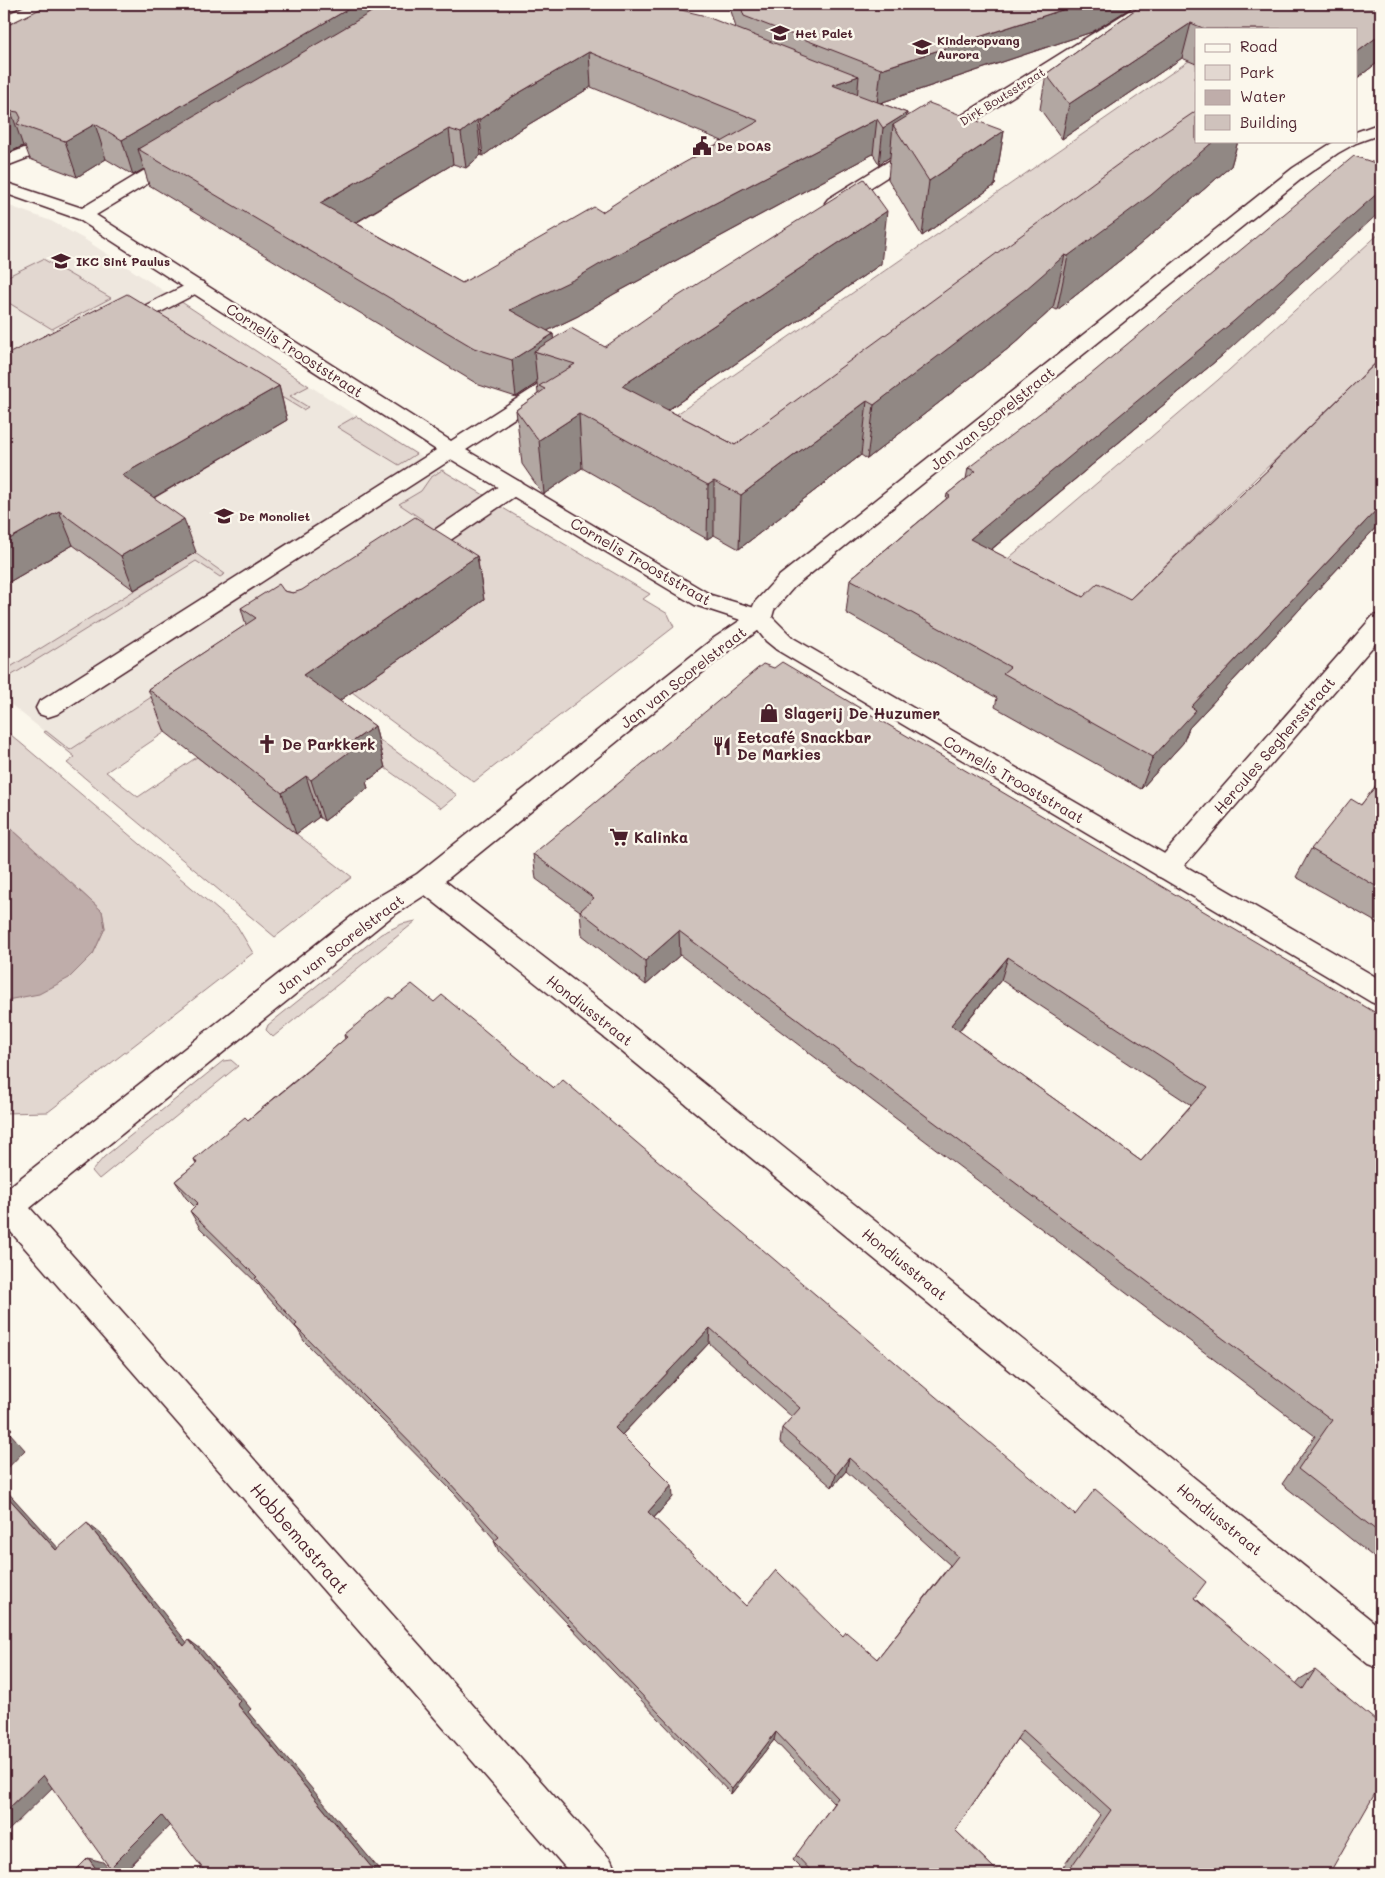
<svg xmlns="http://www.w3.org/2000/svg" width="1385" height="1878" font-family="Mali,sans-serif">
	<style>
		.built { fill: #eee7de }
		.green { fill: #e2d7d0; stroke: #967b7e }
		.water { fill: #bfadaa; stroke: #907477 }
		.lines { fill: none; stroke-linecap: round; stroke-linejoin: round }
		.lane-casing { stroke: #4a1f2b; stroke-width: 3 }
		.street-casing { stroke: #4a1f2b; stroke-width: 3 }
		.secondary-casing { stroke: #4a1f2b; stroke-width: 3 }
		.primary-casing { stroke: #4a1f2b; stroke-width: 3 }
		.lane { fill: #fbf7ec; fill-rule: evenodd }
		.street { fill: #fbf7ec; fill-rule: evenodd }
		.secondary { fill: #fbf7ec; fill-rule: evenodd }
		.primary { fill: #fbf7ec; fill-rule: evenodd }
		.wall { fill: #b2a7a2; stroke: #4a1f2b; fill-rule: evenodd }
		.shaded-wall { fill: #918884; stroke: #4a1f2b }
		.building { fill: #cfc2bc; stroke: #4a1f2b; fill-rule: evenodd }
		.labels { text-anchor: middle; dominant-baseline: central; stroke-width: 5; stroke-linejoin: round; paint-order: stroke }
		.far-poi-label { font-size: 12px; font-weight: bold; fill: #4a1f2b; stroke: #fbf7ec; text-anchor: start }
		.far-street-label { font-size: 12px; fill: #4a1f2b; stroke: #fbf7ec }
		.street-label { font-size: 15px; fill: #4a1f2b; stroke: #fbf7ec }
		.poi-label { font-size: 15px; font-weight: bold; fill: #4a1f2b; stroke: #fbf7ec; text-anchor: start }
		.near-street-label { font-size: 18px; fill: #4a1f2b; stroke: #fbf7ec }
	</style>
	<rect width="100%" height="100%" fill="#fbf7ec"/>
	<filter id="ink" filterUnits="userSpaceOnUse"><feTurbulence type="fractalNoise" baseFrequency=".02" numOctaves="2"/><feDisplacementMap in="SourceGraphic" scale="10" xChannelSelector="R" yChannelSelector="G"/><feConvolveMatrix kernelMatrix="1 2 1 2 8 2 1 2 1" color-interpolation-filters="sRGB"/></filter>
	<g filter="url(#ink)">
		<path class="built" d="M4 204 51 221 84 239 356 416 480 492 76 757 4 699Z"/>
		<path class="green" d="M1196 56V76L1194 78 1196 80V139L823 483 784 515 648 434Z
			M1381 232V358L1101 627 990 574 1218 380Z
			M43 259 111 298 52 329 4 300V278Z
			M180 301 309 386 290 396 308 407 303 410 149 317Z
			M356 416 416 454 399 465 337 427Z
			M442 470 489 498 254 672 106 772 138 797 197 757 352 877 275 937 67 763 75 757 44 732 46 731 70 750 423 520 399 504 421 491 430 478Z
			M496 504 650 594 643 599 668 614 674 627 474 782 352 692 426 551Z
			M195 553 225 574 220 577 196 561 4 680V671Z
			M332 706 457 795 441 808 385 768Z
			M4 729 237 926 253 953 48 1112 4 1113V999L8 1000 93 954 105 928 102 911 4 822Z
			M416 921 273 1037 266 1030 268 1025 381 934 402 924Z
			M231 1060 238 1066 99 1179 92 1171 104 1157 223 1061Z"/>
		<path class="water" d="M4 822 102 911 105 928 93 954 69 978 39 994 7 1000 4 999Z"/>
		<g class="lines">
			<g class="lane-casing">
				<path id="lane" d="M24 148 30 149 32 153 30 157 4 167V156Z
					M196 280 203 282 205 286 203 290 126 330 119 332 112 330 109 326 112 322Z
					M451 444 458 445 461 450 458 455 57 714 48 717 39 714 36 708 39 702 444 445Z
					M513 480 521 482 524 487 521 492 421 560 413 562 405 560 402 555 405 550 505 482Z"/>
			</g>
			<g class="street-casing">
				<path id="street" d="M1140 4H1157L840 207 834 208 828 207 825 203 828 199Z
					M179 152 185 153 187 157 185 161 96 215 451 441 560 371 567 369 574 371 577 375 574 379 466 450 711 595 768 612 772 618 768 624 730 650 445 881 630 1024 1381 1628V1669L1368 1664 610 1042 425 895 391 917 30 1208 611 1860 617 1874H571L4 1224V1187L8 1188 371 901 417 874 714 638 741 620 695 605 444 455 78 219 4 193V182L82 208 173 153Z
					M1381 614V637L1175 876 1166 879 1157 876 1153 869 1157 862 1373 616Z"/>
			</g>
			<g class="secondary-casing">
				<path id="secondary" d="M1381 123V134L1356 143 1338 153 1305 176 794 587 774 610 772 617 793 638 1381 980V1006L1371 1002 777 650 766 641 748 618 755 602 778 577 1293 168 1335 141H1356V132Z"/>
			</g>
			<g class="primary-casing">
				<path id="primary" d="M29 4H47L45 7 4 26V16Z"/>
			</g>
			<use href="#lane" class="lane"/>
			<use href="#street" class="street"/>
			<use href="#secondary" class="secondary"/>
			<use href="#primary" class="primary"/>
		</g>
		<path class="wall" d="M729 4H1137L1092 32 880 103 907 113 906 117 1004 131 995 185 922 236 888 179 890 157 879 164 873 154 614 294 578 316 547 331 553 334V339L605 347 881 264 668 410 735 445 1196 141H1238L1231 166 1137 247 1057 310 1053 308 1014 344 867 459 861 455 739 549 714 535 707 539 582 468 544 494 542 493 522 464 516 410 538 394 537 383 516 397 479 385 149 185 144 169 133 175 106 159 77 177 30 159 25 146H23L10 152 4 150V27L736 28ZM591 87 722 141 602 212 462 283 356 223 453 164 466 168 481 155 483 156 516 132Z
			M1143 4H1381V60L1356 79V29H1196V64L1182 58 1062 139 1040 109 1046 74Z
			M1223 355 991 550 1083 597 1130 599 1269 469 1270 466 1381 358V522L1189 728 1183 743 1141 789 995 707 997 698 846 613 850 579 946 499 947 494 966 479 968 468Z
			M4 356 279 386 287 420 154 498 196 552 134 590 73 545 4 585Z
			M477 556 484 600 339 701 375 726 385 768 366 782 368 788 324 821 319 817 296 834 165 732 148 689 246 625 241 608 284 591 293 593Z
			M1381 779V925L1296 877 1311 849 1361 805Z
			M533 854 1381 1016V1563L1282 1484 1315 1436 680 955 646 985 582 935 580 911 536 879ZM1001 980 1191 1105 1141 1161 959 1031Z
			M393 999 434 1002 554 1088 1075 1515 1194 1598 1296 1684 1300 1679 1315 1670 1329 1874H1058L1100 1815 1017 1739 955 1830 1000 1874H807L793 1860 834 1803 774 1740 731 1794 499 1552 494 1541 495 1540 455 1494 304 1341 298 1330 265 1294 260 1286 200 1228 190 1211 195 1207 186 1198 175 1181 196 1164 194 1159 248 1120 345 1039 344 1035ZM709 1343 792 1417 782 1428 780 1442 832 1487 846 1471 950 1565 877 1659 843 1636 746 1606 654 1518 673 1497 622 1435Z"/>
		<path class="shaded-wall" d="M357 4H420L138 149 144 169 133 175 122 140Z
			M1080 4H1137L1092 32 877 104 881 69Z
			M1191 23 1182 58 1062 139 1069 104Z
			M1381 34V60L1356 79V53Z
			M589 52 591 87 516 132 483 156 479 120 512 97Z
			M859 76 856 111 832 85Z
			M11 111 23 146 10 152 4 136V113Z
			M907 113 904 141 893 125 890 157 879 164 883 128Z
			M877 119 873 154 614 294 578 316 514 347 510 310Z
			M477 120 481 155 466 168 461 133Z
			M95 124 106 159 77 177 65 141Z
			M449 129 453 164 328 239 320 203Z
			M1004 131 995 185 922 236 929 181Z
			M1214 141H1238L1231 166 1137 247 1057 310 1068 256Z
			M1381 190V211L1223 355 963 573 970 539Z
			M887 211 881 264 624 440 622 386Z
			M1065 255 1053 308 1014 344 867 459 874 405Z
			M553 334 555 357 534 351 537 383 516 397 512 360Z
			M279 386 287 420 134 509 122 475Z
			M867 401 861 455 739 549 741 495Z
			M579 414 582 468 544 494 539 440Z
			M714 481V535L707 539 708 485Z
			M1381 505V522L1189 728 1183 743 1141 789 1153 757 1191 707Z
			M59 511 73 545 4 585V542Z
			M184 519 196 552 134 590 121 556Z
			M477 556 484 600 316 717 303 675Z
			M375 726 385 768 366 782 368 788 324 821 311 780 352 742Z
			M306 776 319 817 296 834 282 793Z
			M679 931 680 955 646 985 645 961Z
			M1008 957 1001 980 945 1047 951 1025Z
			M710 1328 709 1343 616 1441 615 1428Z
			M4 1421 12 1429 9 1432 25 1450 4 1472Z
			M849 1458 846 1471 832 1487 836 1475Z
			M672 1485 673 1497 649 1523 648 1512Z
			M4 1488 70 1561 56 1550 4 1493Z
			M87 1523 101 1534 196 1654 184 1646Z
			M189 1640 201 1649 251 1709 248 1712 383 1874H377L237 1704Z
			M776 1732 774 1740 731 1794 732 1789Z
			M43 1775 59 1781 4 1835V1813Z
			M162 1816 175 1820 125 1871 110 1868Z
			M88 1858 103 1862 113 1874H100Z"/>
		<path class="building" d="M50 4H357L122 140 95 124 65 141 17 124 21 118 18 112 11 111 4 113V27Z
			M385 4H656L702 15 859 76 832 85 907 113 883 128 877 119 612 257 575 279 510 310 553 334 512 360 474 348 138 149ZM589 52 759 121 639 188 602 212 594 207 462 283 320 203 449 129 461 133 477 120H479L512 97Z
			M740 4H1080L881 69 744 16Z
			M1143 4H1381V34L1356 53V29H1205L1191 23 1069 104 1046 74Z
			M929 103 1004 131 929 181 893 125Z
			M1196 111V141H1214L1151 195 1068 256 1065 255 1025 290 874 405 867 401 741 495 714 481 708 485 579 414 539 440 537 439 516 410 545 389 539 386 575 364 534 351 571 328 605 347 672 300 864 179 887 211 622 386 735 445 1128 157Z
			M1354 156 1381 165V190L1234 321 970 539 1083 597 1098 583 1130 599 1272 466H1270L1381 358V505L1191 707 1196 710 1153 757 1003 673 1010 667 850 579 950 496 947 494 976 471 968 468 1090 375Z
			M127 294 279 386 122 475 184 519 121 556 59 511 4 542V356Z
			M415 517 477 556 303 675 375 726 352 742 357 746 311 780 306 776 282 793 148 689 256 618 241 608 279 584 284 591 293 593 302 590Z
			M782 662 1381 1016V1534L1298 1469 1332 1420 679 931 645 961 580 911 594 898 533 854 763 664 774 668ZM1008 957 1208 1087 1141 1161 951 1025Z
			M1381 779V889L1311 849 1351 799 1361 805Z
			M412 984 434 1002 442 995 554 1088 563 1080 1075 1515 1095 1489 1206 1582 1194 1598 1303 1689 1315 1670 1381 1725V1783L1329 1874H1066L1111 1810 1023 1730 955 1830 1000 1874H814L796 1855 838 1798 776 1732 732 1789 494 1541 499 1537 449 1482 295 1326 297 1324 255 1278 257 1277 190 1211 198 1203 175 1181 197 1163 194 1159 245 1117 248 1120 298 1079 347 1037 344 1035 389 997 393 999ZM710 1328 800 1408 782 1428 836 1475 849 1458 958 1556 877 1659 846 1632 843 1636 776 1570 746 1606 648 1512 672 1485 615 1428Z
			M4 1430 11 1438 4 1445Z
			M4 1493 56 1550 87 1523 184 1646 189 1640 240 1701 237 1704 377 1874H207L162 1816 110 1868 43 1775 4 1813Z
			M88 1858 100 1874H72Z"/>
	</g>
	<defs>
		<g id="school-bare" transform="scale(1.5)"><path d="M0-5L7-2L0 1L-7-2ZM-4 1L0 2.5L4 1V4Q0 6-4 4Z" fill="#4a1f2b" stroke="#fbf7ec" stroke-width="2.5" paint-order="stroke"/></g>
		<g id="civic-bare" transform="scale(1.5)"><path d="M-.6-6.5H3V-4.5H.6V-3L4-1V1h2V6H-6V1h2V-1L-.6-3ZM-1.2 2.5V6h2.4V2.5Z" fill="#4a1f2b" stroke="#fbf7ec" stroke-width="2.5" paint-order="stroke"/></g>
		<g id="shop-bare" transform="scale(1.5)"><path d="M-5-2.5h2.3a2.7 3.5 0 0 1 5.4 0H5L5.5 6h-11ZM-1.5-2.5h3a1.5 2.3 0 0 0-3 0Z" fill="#4a1f2b" stroke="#fbf7ec" stroke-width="2.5" paint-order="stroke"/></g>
		<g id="church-bare" transform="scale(1.5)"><path d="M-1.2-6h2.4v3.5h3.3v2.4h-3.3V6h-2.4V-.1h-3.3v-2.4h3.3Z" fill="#4a1f2b" stroke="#fbf7ec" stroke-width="2.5" paint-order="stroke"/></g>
		<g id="restaurant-bare" transform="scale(1.5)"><path d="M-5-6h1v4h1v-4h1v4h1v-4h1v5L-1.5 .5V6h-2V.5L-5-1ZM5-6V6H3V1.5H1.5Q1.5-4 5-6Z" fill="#4a1f2b" stroke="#fbf7ec" stroke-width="2.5" paint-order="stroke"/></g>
		<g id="supermarket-bare" transform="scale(1.5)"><path d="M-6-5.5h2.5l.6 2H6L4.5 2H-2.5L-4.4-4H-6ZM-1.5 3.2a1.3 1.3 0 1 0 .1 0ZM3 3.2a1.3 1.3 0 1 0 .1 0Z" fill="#4a1f2b" stroke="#fbf7ec" stroke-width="2.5" paint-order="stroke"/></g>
	</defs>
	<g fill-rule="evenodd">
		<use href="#school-bare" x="780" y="33"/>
		<use href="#school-bare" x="922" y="47"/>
		<use href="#civic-bare" x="702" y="146"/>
		<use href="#school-bare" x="61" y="261"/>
		<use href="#school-bare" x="224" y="516"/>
		<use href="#shop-bare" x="769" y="713"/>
		<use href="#church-bare" x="267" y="744"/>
		<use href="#restaurant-bare" x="722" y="746"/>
		<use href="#supermarket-bare" x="619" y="837"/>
	</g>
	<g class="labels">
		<g class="far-poi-label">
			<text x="795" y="33">Het Palet</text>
			<text x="937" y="40">Kinderopvang<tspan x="937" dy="14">Aurora</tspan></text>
			<text x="717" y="146">De DOAS</text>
			<text x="76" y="261">IKC Sint Paulus</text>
			<text x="239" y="516">De Monoliet</text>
		</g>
		<g class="far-street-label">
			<text transform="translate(1002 96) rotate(-32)">Dirk Boutsstraat</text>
		</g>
		<g class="street-label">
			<text transform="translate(295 350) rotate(33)">Cornelis Trooststraat</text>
			<text transform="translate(992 418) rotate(-39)">Jan van Scorelstraat</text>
			<text transform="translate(641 561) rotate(30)">Cornelis Trooststraat</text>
			<text transform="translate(683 677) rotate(-38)">Jan van Scorelstraat</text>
			<text transform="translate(1274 745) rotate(-49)">Hercules Seghersstraat</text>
			<text transform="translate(1014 779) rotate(30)">Cornelis Trooststraat</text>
			<text transform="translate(340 944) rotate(-37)">Jan van Scorelstraat</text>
			<text transform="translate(590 1010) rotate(38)">Hondiusstraat</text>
			<text transform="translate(905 1264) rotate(39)">Hondiusstraat</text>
			<text transform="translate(1220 1519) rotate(39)">Hondiusstraat</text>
		</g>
		<g class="poi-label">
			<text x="784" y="713">Slagerij De Huzumer</text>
			<text x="737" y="737">Eetcafé Snackbar<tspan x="737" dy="17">De Markies</tspan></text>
			<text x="282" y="744">De Parkkerk</text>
			<text x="634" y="837">Kalinka</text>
		</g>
		<g class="near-street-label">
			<text transform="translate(300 1538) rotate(49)">Hobbemastraat</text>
		</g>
	</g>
	<rect width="1385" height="1878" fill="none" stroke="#fbf7ec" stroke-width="20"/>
	<rect x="10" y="10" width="1365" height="1858" fill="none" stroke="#4a1f2b" stroke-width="2" filter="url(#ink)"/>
	<rect x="1195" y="28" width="162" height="115" fill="#fbf7ec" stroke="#b4a19f"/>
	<rect x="1205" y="44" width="25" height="8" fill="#fbf7ec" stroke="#b4a19f"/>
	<text x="1240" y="52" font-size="15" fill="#4a1f2b">Road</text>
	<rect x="1205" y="65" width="25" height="15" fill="#e2d7d0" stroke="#b4a19f"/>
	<text x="1240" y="78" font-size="15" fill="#4a1f2b">Park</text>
	<rect x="1205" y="90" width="25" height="15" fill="#bfadaa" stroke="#b4a19f"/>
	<text x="1240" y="102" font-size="15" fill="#4a1f2b">Water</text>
	<rect x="1205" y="115" width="25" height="15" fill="#cfc2bc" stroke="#b4a19f"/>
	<text x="1240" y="128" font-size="15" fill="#4a1f2b">Building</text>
</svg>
